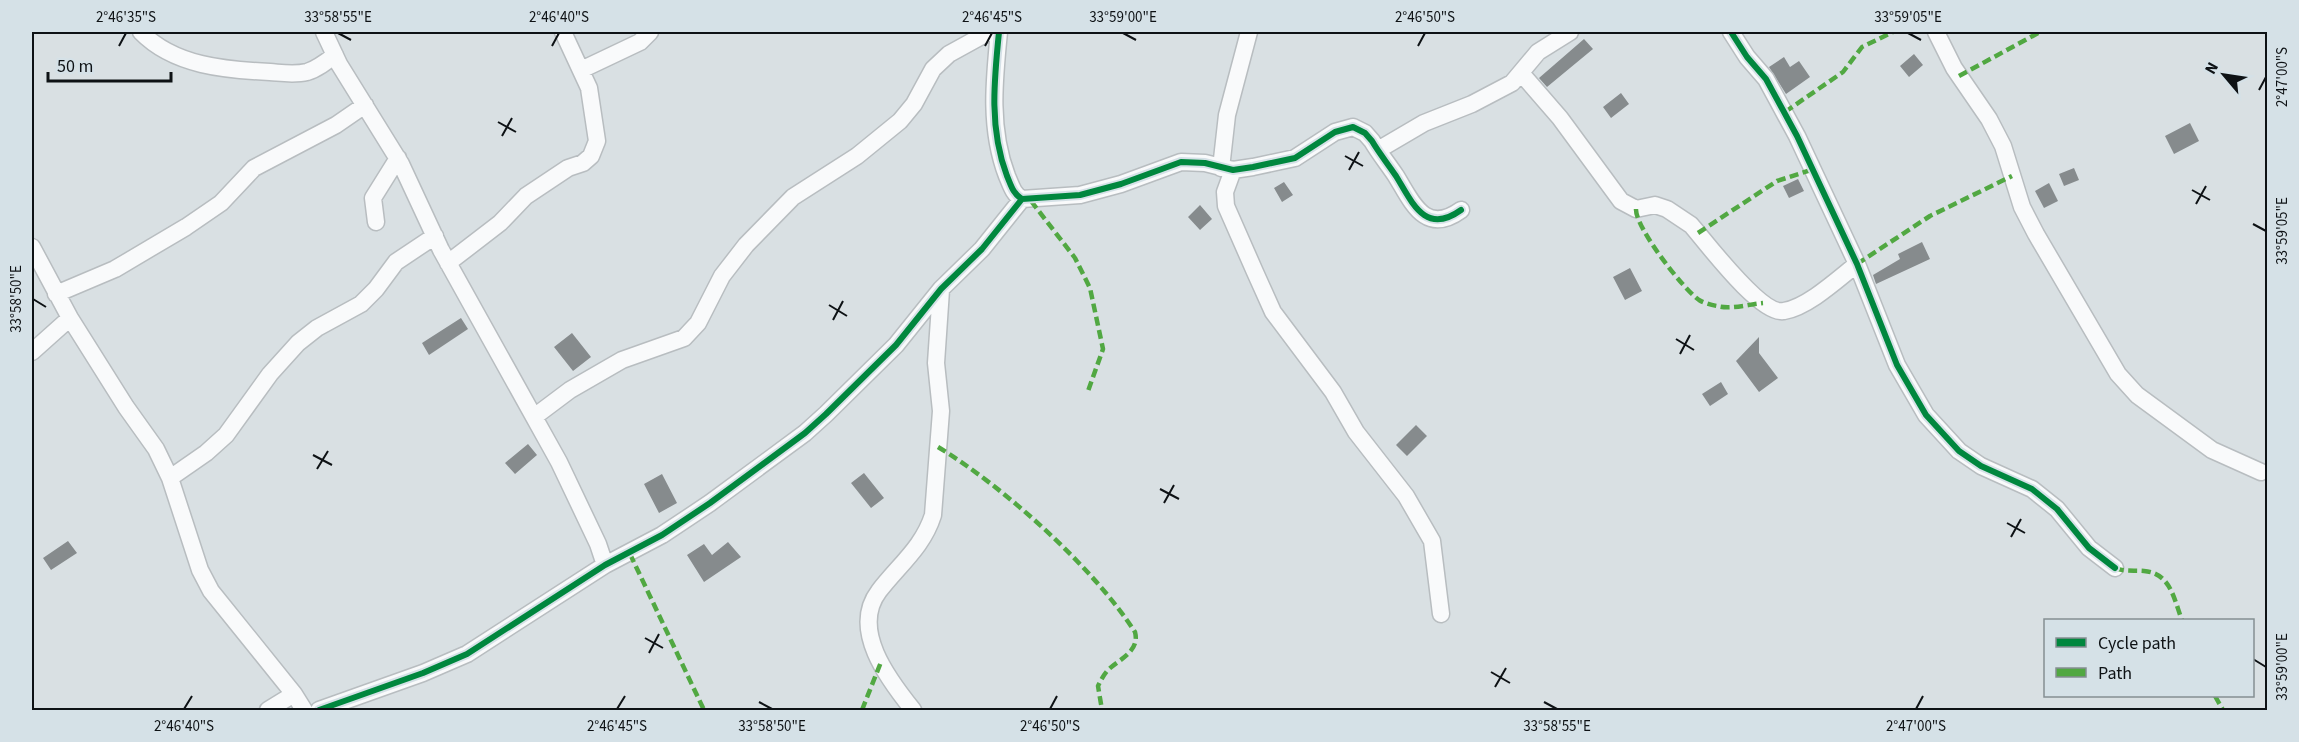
<svg xmlns="http://www.w3.org/2000/svg" width="2299" height="742" font-family="'Source Sans 3',sans-serif">
	<style>
		.building { fill: #868b8d }
		.lines { fill: none; stroke-linecap: round; stroke-linejoin: round }
		.minor-casing { stroke: #b8bdc0; stroke-width: 19 }
		.minor { stroke: #f9fafb; stroke-width: 16 }
		.quiet { stroke: #51a842; stroke-width: 4.5; stroke-dasharray: 9 4.5; stroke-linecap: butt }
		.cycleway-casing { stroke: #d5e1e7; stroke-width: 10 }
		.cycleway { stroke: #00873e; stroke-width: 6 }
		.ticks { fill: none; stroke: #0e1215; stroke-width: 2 }
		.neatline { fill: none; stroke: #0e1215; stroke-width: 2 }
		.ticks-label { font-size: 15px; text-anchor: middle; fill: #0e1215 }
	</style>
	<rect width="100%" height="100%" fill="#d9e0e3"/>
	<path class="building" d="M1584 39 1593 49 1547 87 1539 78Z
		M1914 54 1923 65 1909 77 1900 66Z
		M1784 57 1790 67 1799 61 1810 77 1786 94 1769 67Z
		M1621 93 1629 104 1611 118 1603 107Z
		M2190 123 2199 141 2174 154 2165 136Z
		M2074 168 2079 180 2064 186 2059 174Z
		M1798 179 1804 191 1789 198 1783 186Z
		M1284 182 1293 195 1282 202 1274 188Z
		M2049 183 2058 201 2044 208 2035 191Z
		M1200 205 1212 219 1200 230 1188 217Z
		M1922 242 1930 259 1876 284 1873 275 1900 259 1898 254Z
		M1630 268 1642 291 1625 300 1613 277Z
		M461 318 468 329 429 355 422 343Z
		M572 333 591 357 573 371 554 347Z
		M1759 337V353L1778 378 1759 392 1736 361Z
		M1721 382 1728 394 1710 406 1702 394Z
		M1416 425 1427 436 1407 456 1396 445Z
		M528 444 537 455 515 474 505 463Z
		M864 473 884 498 871 508 851 483Z
		M662 474 677 503 659 513 644 484Z
		M68 541 77 553 51 570 43 558Z
		M728 542 741 557 704 582 687 555 704 544 712 555Z"/>
	<g class="lines">
		<g class="minor-casing">
			<path id="minor" d="M141 32C174 66 226 70 270 72 283 73 294 75 307 72 317 69 326 62 335 55
				M324 32 339 64 401 164 441 250 559 462 598 544 605 565
				M999 32C994 81 989 129 1007 176 1011 185 1013 194 1022 199L1080 195 1121 184 1181 162 1205 163 1233 170 1253 167 1295 158 1335 132 1353 127 1365 133 1372 141C1379 153 1388 164 1396 176 1412 202 1425 236 1461 210
				M1731 32 1747 57 1766 79 1797 136 1857 264 1897 365 1926 415 1959 451 1981 466 2032 489 2057 509 2089 548 2115 568
				M1936 32 1954 68 1989 119 2003 146 2022 207 2036 234 2118 374 2137 395 2212 450 2261 472
				M581 70 640 42 650 32
				M1521 73 1560 118 1621 201 1636 209 1655 205 1667 209 1691 225C1706 242 1761 316 1784 311 1808 307 1838 279 1857 264
				M1378 150 1424 123 1472 104 1512 83 1538 52 1570 32
				M1221 168 1227 115 1249 32
				M1233 170 1225 192 1226 206 1255 272 1273 312 1333 392 1356 432 1406 496 1432 541 1441 614
				M376 222 373 198 398 158
				M32 247 70 318 126 407 156 449 170 478 200 570 211 591 294 694 304 710
				M448 263 500 223 526 196 568 168 583 163 591 156 597 141 589 88 563 32
				M56 294 115 269 186 227 221 203 254 168 336 125 365 105
				M32 352 70 318
				M534 417 570 390 622 360 684 338 698 323 722 276 746 245 793 197 857 156 900 121 914 104 933 69 949 54 989 32
				M170 478 206 453 226 435 270 374 298 343 317 328 361 304 376 289 396 262 435 236
				M268 710 294 694
				M319 710 423 673 467 654 605 565 662 535 710 503 805 433 826 414 896 345 941 289 982 249 1022 199
				M913 710C888 679 850 629 879 591 899 565 923 547 933 515L941 411 936 363 941 290"/>
		</g>
		<use href="#minor" class="minor"/>
		<path class="quiet" d="M1959 76 2040 32
			M1785 112 1843 72 1862 47 1893 32
			M1031 201 1075 258 1090 288 1103 349 1087 394
			M1636 209C1635 227 1683 289 1699 300 1704 303 1711 305 1717 306 1730 310 1750 304 1763 303
			M1698 233 1777 181 1811 170
			M1857 264 1930 216 2012 176
			M938 447C1004 487 1093 567 1135 632 1140 651 1120 659 1109 669 1104 674 1101 680 1098 686L1102 710
			M630 554 704 710
			M2115 568C2125 572 2133 570 2144 571 2171 573 2174 600 2182 620
			M2215 696 2223 710
			M862 710 881 662"/>
		<g class="cycleway-casing">
			<path id="cycleway" d="M999 32C994 81 989 129 1007 176 1011 185 1013 194 1022 199L1080 195 1121 184 1181 162 1205 163 1233 170 1253 167 1295 158 1335 132 1353 127 1365 133 1372 141C1379 153 1388 164 1396 176 1412 202 1425 236 1461 210
				M1731 32 1747 57 1766 79 1797 136 1857 264 1897 365 1926 415 1959 451 1981 466 2032 489 2057 509 2089 548 2115 568
				M319 710 423 673 467 654 605 565 662 535 710 503 805 433 826 414 896 345 941 289 982 249 1022 199"/>
		</g>
		<use href="#cycleway" class="cycleway"/>
	</g>
	<path class="ticks" d="M338 33 351 40M1123 33 1136 40M1908 33 1921 40M119 46 126 33M552 46 559 33M985 46 992 33M1418 46 1425 33M2259 90 2266 77M498 122 516 132M502 136 512 118M1345 156 1363 166M1349 170 1359 152M2192 190 2210 200M2196 204 2206 186M2253 224 2266 231M33 299 46 307M829 305 847 316M833 320 843 301M1676 339 1694 350M1680 354 1690 335M313 455 332 465M317 469 328 451M1160 489 1179 499M1164 503 1174 485M2007 523 2025 533M2011 537 2021 519M645 638 663 648M649 653 659 634M2253 659 2266 667M1491 672 1510 683M1495 687 1506 668M759 702 772 709M1544 702 1557 709M184 709 192 696M617 709 625 696M1050 709 1057 696M1916 709 1923 696"/>
	<rect width="2299" height="742" fill="none" stroke="#d5e1e7" stroke-width="66"/>
	<rect x="2044" y="619" width="210" height="78" fill="#d5e1e7" stroke="#858e93" stroke-width="1.5"/>
	<rect x="2056" y="638" width="30" height="9" fill="#00873e" stroke="#858e93" stroke-width="1.5"/>
	<text x="2098" y="649" font-size="18" fill="#0e1215">Cycle path</text>
	<rect x="2056" y="668" width="30" height="9" fill="#51a842" stroke="#858e93" stroke-width="1.5"/>
	<text x="2098" y="679" font-size="18" fill="#0e1215">Path</text>
	<g transform="translate(2224 75) rotate(299)" stroke="#d5e1e7" stroke-width="4.5" paint-order="stroke">
	<path d="M0-4.5L10 22L0 15L-10 22Z" fill="#0e1215"/>
	<text y="-9" font-size="16" font-weight="bold" text-anchor="middle" fill="#0e1215">N</text>
	</g>
	<path d="M48 72v9h123v-9" fill="none" stroke="#0e1215" stroke-width="3"/>
	<text x="57" y="72" font-size="18" fill="#0e1215" stroke="#d5e1e7" stroke-width="4.5" paint-order="stroke">50 m</text>
	<rect x="33" y="33" width="2233" height="676" class="neatline"/>
	<g class="ticks-label">
		<text x="126" y="22">2°46'35"S</text>
		<text x="338" y="22">33°58'55"E</text>
		<text x="559" y="22">2°46'40"S</text>
		<text x="992" y="22">2°46'45"S</text>
		<text x="1123" y="22">33°59'00"E</text>
		<text x="1425" y="22">2°46'50"S</text>
		<text x="1908" y="22">33°59'05"E</text>
		<text transform="translate(2282 77) rotate(-90)" y="5">2°47'00"S</text>
		<text transform="translate(2282 231) rotate(-90)" y="5">33°59'05"E</text>
		<text transform="translate(16 299) rotate(-90)" y="5">33°58'50"E</text>
		<text transform="translate(2282 667) rotate(-90)" y="5">33°59'00"E</text>
		<text x="184" y="731">2°46'40"S</text>
		<text x="617" y="731">2°46'45"S</text>
		<text x="772" y="731">33°58'50"E</text>
		<text x="1050" y="731">2°46'50"S</text>
		<text x="1557" y="731">33°58'55"E</text>
		<text x="1916" y="731">2°47'00"S</text>
	</g>
</svg>
